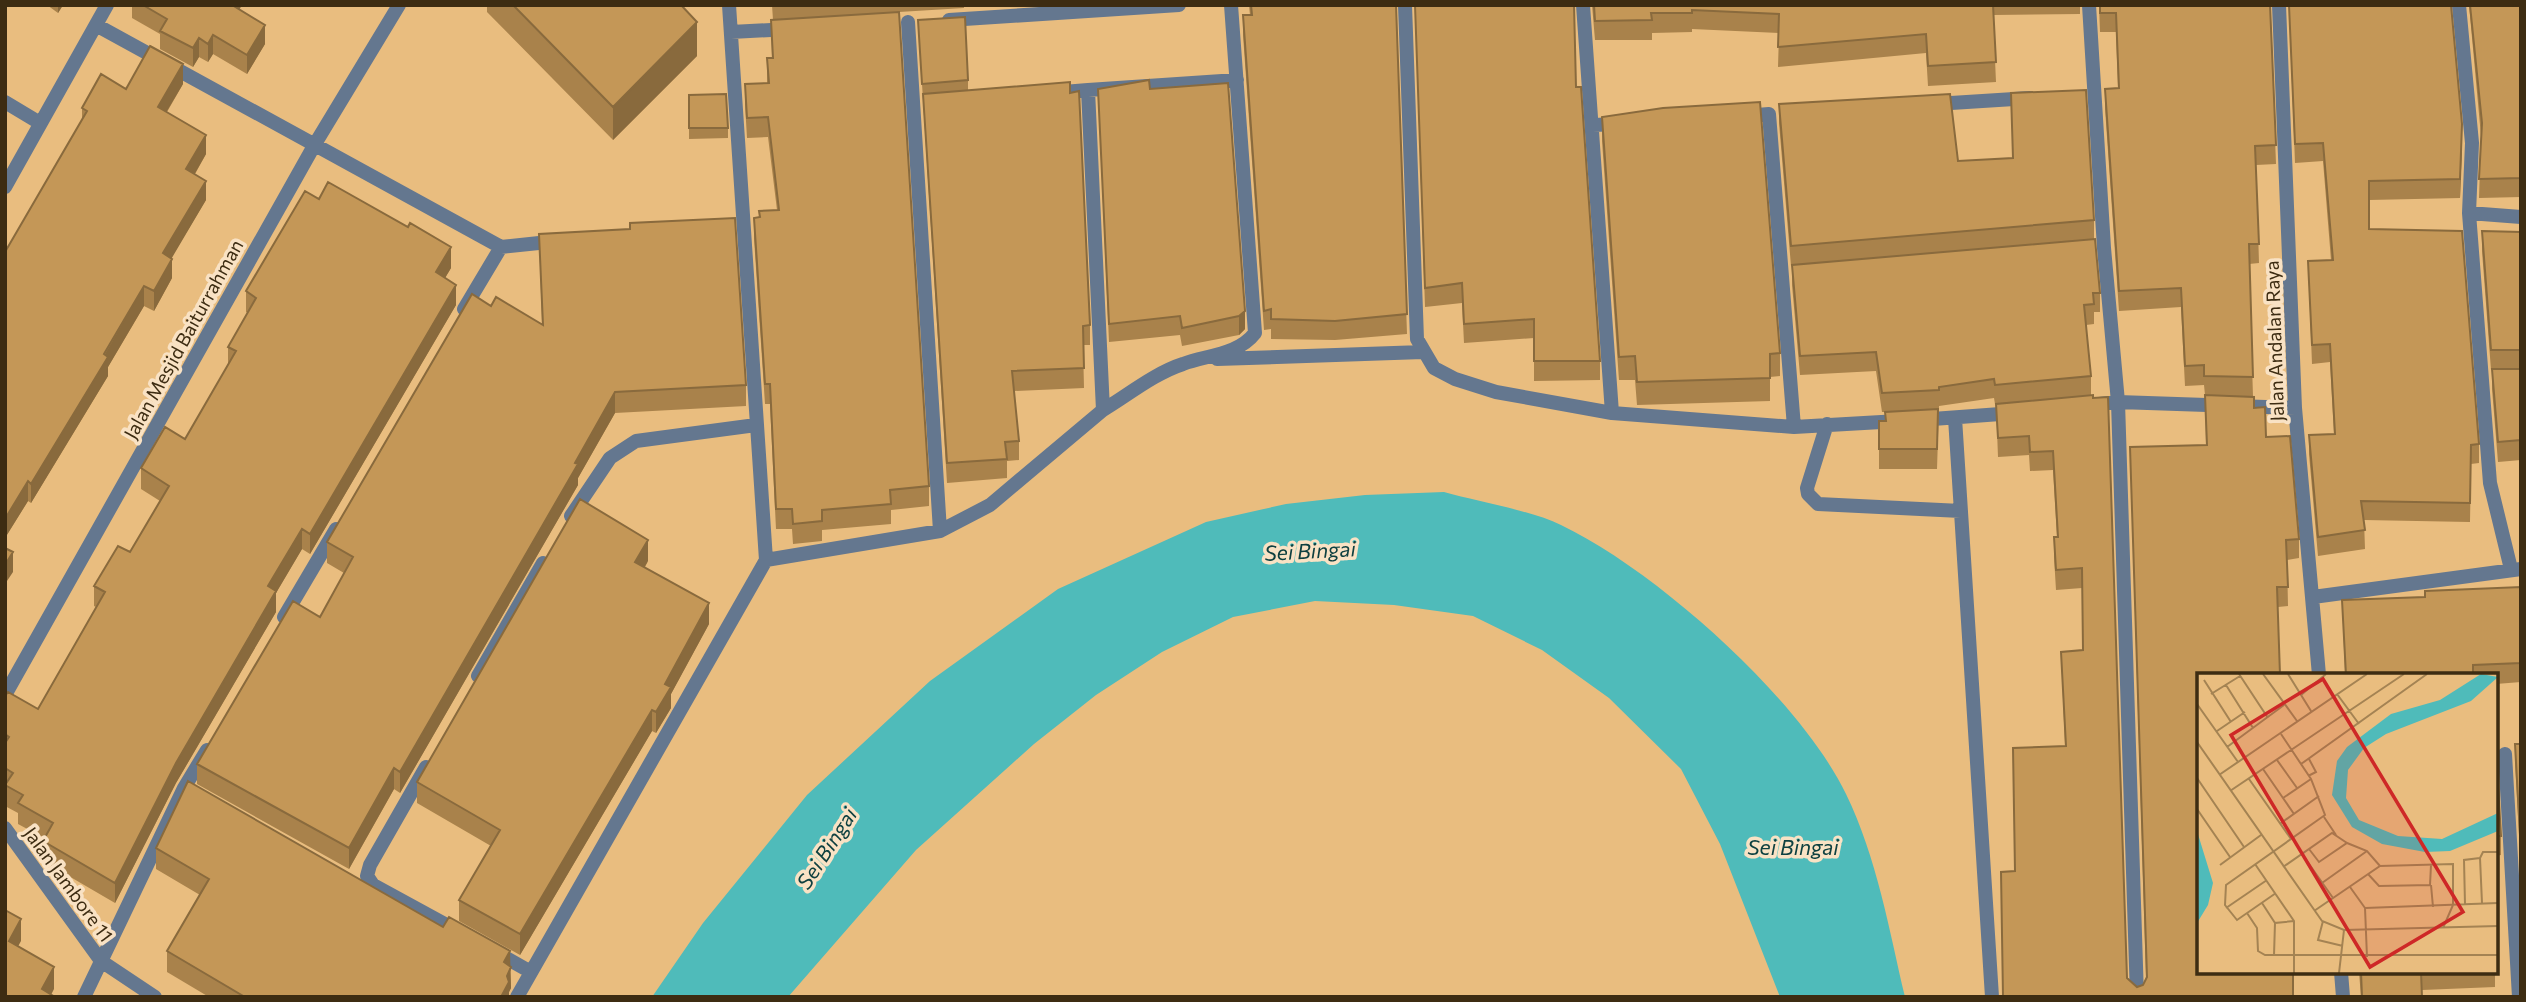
<svg xmlns="http://www.w3.org/2000/svg" width="2526" height="1002" font-family="Commissioner,sans-serif">
	<style>
		.water { fill: #4fbbba }
		.lines { fill: none; stroke-linecap: round; stroke-linejoin: round }
		.minor { stroke: #64778f; stroke-width: 14 }
		.wall { fill: #a9824b }
		.shaded-wall { fill: #896a3d }
		.building { fill: #c49757; stroke: #896a3d; stroke-width: 2 }
		.labels { text-anchor: middle; dominant-baseline: central; stroke-width: 7; stroke-linejoin: round; paint-order: stroke }
		.street-label { font-size: 19px; fill: #3d2c12; stroke: #f9e2c4 }
		.water-label { font-size: 21px; font-style: italic; fill: #0e4040; stroke: #f9e2c4 }
		.inset-road { fill: none; stroke: #a48353; stroke-width: 2 }
		.view { fill: #ce2827; fill-opacity: 0.15; stroke: #ce2827; stroke-width: 3.5 }
		.inset-edge { fill: none; stroke: #3d2c12; stroke-width: 3.5 }
	</style>
	<rect width="100%" height="100%" fill="#e9bd7f"/>
	<path class="water" d="M1444 492C1479 502 1530 510 1561 525 1657 571 1800 699 1846 794 1877 858 1889 929 1905 997H1780L1720 844 1681 769 1609 698 1542 650 1473 616 1394 605 1315 601 1233 617 1162 652 1096 695 1034 744 916 850 788 997H652L703 923 807 795 930 681 1058 589 1206 522 1286 504 1365 495Z"/>
	<g class="lines">
		<path class="minor" d="M1405 5 1417 339 1434 368 1455 379 1496 392 1612 413 1794 427 1899 421
			M1583 5 1612 413
			M2089 5 2104 248 2118 402 2137 997
			M2279 5 2295 408 2319 675
			M2459 5 2472 143 2469 213 2490 483 2511 569
			M949 20 1179 5
			M908 22 940 531
			M96 25 501 247 558 241
			M731 32 789 29
			M1051 93 1088 90
			M5 102 40 123
			M1935 104 2030 98
			M1745 116 1769 114 1794 427
			M1593 125 1620 124
			M5 187 107 5
			M2469 213 2521 217
			M464 309 501 247
			M1217 359 1423 352
			M2090 405 2118 402 2295 408
			M1103 410C1128 395 1155 373 1183 364 1207 355 1238 355 1255 333L1231 5
			M1955 418 1992 997
			M1919 420 2014 413
			M1827 424 1807 488 1808 494 1818 504 1961 511
			M571 516 610 458 636 441 756 425
			M766 560 940 531 990 505 1103 410 1088 90 1237 80
			M2313 597 2521 569
			M284 617 336 529
			M478 676 543 563
			M5 695 315 144 399 5
			M2505 754 2519 997
			M426 767 370 865 367 876 373 885 461 933
			M5 828 101 961 155 997
			M494 951 531 972
			M2341 972 2343 997
			M84 997 184 788 207 750
			M517 997 766 560 729 5"/>
	</g>
	<path class="wall" d="M47 5H63L58 13Z
		M132 5H242L239 9 265 44 247 74 213 54 208 62 199 57 193 67 160 49V34L132 18Z
		M487 5H681L697 56 613 140 487 12Z
		M772 5H964V8L899 12 929 486V506L891 510V524L822 530V541L793 544 792 529H776L770 404H765L754 238V218L759 217 777 210 768 137 747 138 745 104V84L767 83V58H772L771 20H773Z
		M1249 5H1396L1407 334 1335 340 1271 339V329L1264 330 1243 35V15H1250Z
		M1415 5H1574L1576 87 1600 361V380L1534 381V338L1464 343 1462 303 1425 307Z
		M1592 5H2080V14L1993 15 1996 82 1928 86 1926 53 1778 67 1779 33 1692 29V32L1652 33V40H1595Z
		M2099 5H2270L2276 164 2256 165 2259 263 2249 264 2253 397 2254 408 2266 437 2299 539V558L2287 560 2288 606 2278 607 2199 675 2293 997H2003L2014 871 2065 746 2061 652 2083 650 2082 588 2056 590 2054 557V537H2057L2053 470 2030 471 2029 455 1998 457 1996 404H1995L1994 398 1939 406 1937 469H1879V421H1885V412H1882L1876 371 1800 375 1792 285V265L1791 266 1779 123V104L1958 161 2013 158 2011 93 2094 220V239L2100 293V312H2094V324L2086 325 2091 376V395L2127 978 2137 987 2143 985 2146 978 2130 447 2206 445 2205 395 2204 385 2185 386 2181 307 2119 311 2105 108V89L2118 88 2116 32H2100Z
		M2289 5 2462 143 2460 198 2369 200V229L2479 444V463L2471 464 2470 522 2364 520 2365 549 2318 556 2309 454V435L2334 434 2330 362 2312 364 2308 261 2331 260 2323 161 2295 163Z
		M2469 5H2521V197L2479 198 2481 136Z
		M918 20 968 80V90L1090 325V345H1083L1084 388 1014 391 1019 441V460L1007 461V478L947 483Z
		M183 84 167 112 206 154 195 174 206 200 171 258 172 278 154 311 144 306 108 367V376L31 503 28 501 5 538 82 120V108Z
		M1098 89H1150L1245 329 1239 335 1182 346 1180 335 1109 342Z
		M689 95 728 128V138L689 139Z
		M1602 117 1780 353V376L1770 377V401L1637 405 1635 380H1619L1602 141Z
		M2482 231 2521 232V460L2498 462 2492 389V370H2491L2482 251Z
		M539 234 746 385V406L615 413 578 478V485L400 793 394 789 349 869 197 784V764L320 617 344 573 327 563V542L491 306 542 324Z
		M451 268 445 278 456 305 310 554 302 549 276 593V612L176 783 115 903 43 861V841L44 838 18 824V813L5 806V696L38 709 96 607 94 606V586L130 552 160 501 141 489V468L185 439 228 365V347L248 313 246 312V291Z
		M648 561 645 567 709 624 671 694V708L656 733 652 731 520 955 459 921V900L491 846 417 803V782Z
		M2521 587V682L2496 684V675H2345L2342 600 2425 597Z
		M2515 744H2521L2520 852 2515 762Z
		M2496 750 2501 836V855L2496 856Z
		M156 848 510 966 511 988 509 992V997H209L167 972V951L200 895 156 869Z
		M2359 972H2495V987L2422 990V997H2361Z"/>
	<path class="shaded-wall" d="M58 5H63L58 13Z
		M231 5H242L231 23Z
		M697 22V56L613 140V107Z
		M265 25V44L247 74V55Z
		M213 35V54L208 62V44Z
		M199 38V57L193 67V48Z
		M183 64V84L158 126V107Z
		M2462 124V143L2460 198V179Z
		M206 135V154L186 189V169Z
		M206 181V200L163 273V253Z
		M451 247V268L436 293V272Z
		M172 259V278L154 311V291Z
		M456 285V305L310 554V534Z
		M144 286V306L108 367V376L31 503V484Z
		M1245 311V329L1239 335V316Z
		M615 392V413L578 478V485L400 793V772Z
		M28 481V501L5 538V519Z
		M302 529V549L276 593V612L176 783 115 903V883L176 763 268 586Z
		M648 540V561L635 583V562Z
		M13 552V572L5 584V565Z
		M709 603V624L671 694V708L656 733V712L665 684Z
		M652 710V731L520 955V934Z
		M394 768V789L349 869V848Z
		M21 919V941L9 963V941Z
		M510 951 511 988 509 992V997H501L504 962Z
		M54 967V989L50 997 42 989Z"/>
	<path class="building" d="M143 5H232L265 25 247 55 213 35 208 44 199 38 193 48 160 31 167 19Z
		M513 5H681L697 22 613 107Z
		M1251 5H1396L1407 314 1335 321 1271 319V309L1264 311 1243 15H1252Z
		M1415 5H1574L1576 87H1581L1600 361H1534V319L1464 324 1462 283 1425 288Z
		M1594 5H1993L1996 62 1928 66 1926 34 1778 47 1779 14 1692 10V13H1651L1652 20 1595 21Z
		M2100 5H2270L2276 145 2255 146 2259 244H2249L2253 377 2204 376V365L2185 366 2181 288 2119 291 2105 89 2119 88 2116 13H2100Z
		M2289 5H2451L2462 124 2460 179 2369 181V229L2462 231 2479 444 2471 445 2470 503 2361 501 2365 530 2318 537 2309 435 2335 434 2330 344 2312 345 2308 261 2333 260 2323 143 2295 144Z
		M2470 5H2521V178L2479 179 2482 123Z
		M899 12 929 486 890 490 891 504 822 510V521L793 524 792 509H776L770 384H765L754 218 760 217 759 211 779 210 768 117 747 118 745 84 769 83 767 58H773L771 20Z
		M965 17 968 80 922 84 918 20Z
		M150 46 183 64 158 107 206 135 186 169 206 181 163 253 172 259 154 291 144 286 104 354 108 357 31 484 28 481 5 519V252L87 111 82 108 101 74 126 89Z
		M1149 80 1150 89 1228 83 1245 311 1239 316 1182 328 1180 316 1109 324 1098 89Z
		M1070 82V93L1079 91 1090 325 1083 326 1084 368 1012 371 1019 441 1005 442 1007 459 947 463 923 94Z
		M2086 90 2094 220 1791 246 1779 104 1950 94 1958 161 2013 158 2011 93Z
		M726 94 728 128H689V95Z
		M1760 102 1780 353 1770 354V378L1637 382 1635 356 1619 357 1602 117 1663 108Z
		M328 182 408 227 410 223 451 247 436 272 456 285 310 534 302 529 268 586 276 591 176 763 115 883 43 841 53 823 18 803 23 795 5 785 13 773 5 768V743L9 737 5 734V696L8 692 38 709 105 592 94 586 118 546 130 552 169 486 141 468 165 427 185 439 236 351 228 347 256 298 246 291 305 191 319 199Z
		M735 218 746 385 615 392 575 463 578 464 400 772 394 768 349 848 197 764 293 601 320 617 353 557 327 542 472 294 491 306 496 297 543 325 539 234 630 229V223Z
		M2482 231 2521 232V350H2491Z
		M2095 239 2100 293H2093L2094 304 2084 305 2091 376 1995 385 1994 379 1939 387V390L1882 393 1876 352 1800 356 1792 265Z
		M2492 369H2521V440L2498 442Z
		M2093 395V398L2108 397 2127 978 2137 987 2143 985 2147 977 2130 447 2207 445 2205 395 2254 397V408L2265 407 2266 437 2290 436 2299 539 2286 540 2288 587H2277L2280 675H2199V972H2293V997H2003L2001 872 2015 871 2013 748 2066 746 2061 652 2083 650 2082 568 2056 570 2054 537H2058L2053 451 2030 452 2029 436 1998 438 1996 404Z
		M1938 409 1937 449H1879V421H1886L1885 412Z
		M580 499 648 540 635 562 709 603 665 684 671 687 656 712 652 710 520 934 459 900 500 830 417 782Z
		M5 548 13 552 5 565Z
		M2521 587V663L2473 665V675H2346L2342 600 2425 597V591Z
		M2515 744H2521L2520 835Z
		M2496 750 2501 836H2496Z
		M188 781 443 927 449 917 510 951 504 962 511 967 507 976 509 982 501 997H245L167 951 209 879 156 848Z
		M5 910 21 919 9 941 54 967 42 989 55 997H5Z
		M2361 972H2421L2422 997H2362Z"/>
	<g class="labels">
		<g class="street-label">
			<text transform="translate(183 339) rotate(-61)">Jalan Mesjid Baiturrahman</text>
			<text transform="translate(2274 341) rotate(-92)">Jalan Andalan Raya</text>
			<text transform="translate(69 884) rotate(54)">Jalan Jambore 11</text>
		</g>
		<g class="water-label">
			<text transform="translate(1310 550) rotate(-3)">Sei Bingai</text>
			<text x="1793" y="846">Sei Bingai</text>
			<text transform="translate(826 848) rotate(-57)">Sei Bingai</text>
		</g>
	</g>
	<g transform="translate(2197 673)">
		<rect width="301" height="301" fill="#e9bd7f"/>
		<path d="M284 1 301 4 274 28 189 61 167 75 151 97 149 125 162 147 201 163 245 166 301 140V158L253 178 228 179 185 171 155 154 135 122 140 88 150 74 194 41 243 27ZM0 158 16 210 11 232 0 250Z" fill="#4fbbba"/>
		<path class="inset-road" d="M42 1 71 45M66 1 100 48M91 1 114 38M7 7 34 49M29 12 56 55M14 21 43 3M140 21 162 51M104 22 129 1M0 31 41 89M20 58 48 39M0 69 125 248 147 257 301 253M30 74 87 32M80 87 100 115M104 91 230 1M66 96 86 125M22 102 170 1M111 103 119 99 112 86M0 105 47 174M52 106 94 166M33 118 207 1M0 136 33 184M97 141 86 125 114 106M127 144 139 162M84 150 122 123M112 176 122 189 150 170 170 178 183 193M105 181 136 225M58 191 97 248V300M23 192 64 162M86 194 135 160 150 170M171 201 182 213 233 212 234 192M125 210 170 178M234 212 236 234M153 214 168 235 170 284M79 220 40 247 28 232 29 212 128 142 114 106 84 61M65 230 78 250M285 230 283 185 286 179H301M268 231 267 187 283 185M29 235 70 207M168 235 301 230M117 238 183 193 256 191V232L246 255M50 240 60 255 61 278 68 282H77L78 250 97 248M126 248 121 267 146 273M77 282H301M142 300 147 257"/>
		<path class="view" d="M126 6 266 239 173 294 34 62Z"/>
		<rect width="301" height="301" class="inset-edge"/>
	</g>
	<rect width="2526" height="1002" fill="none" stroke="#3d2c12" stroke-width="14"/>
</svg>
